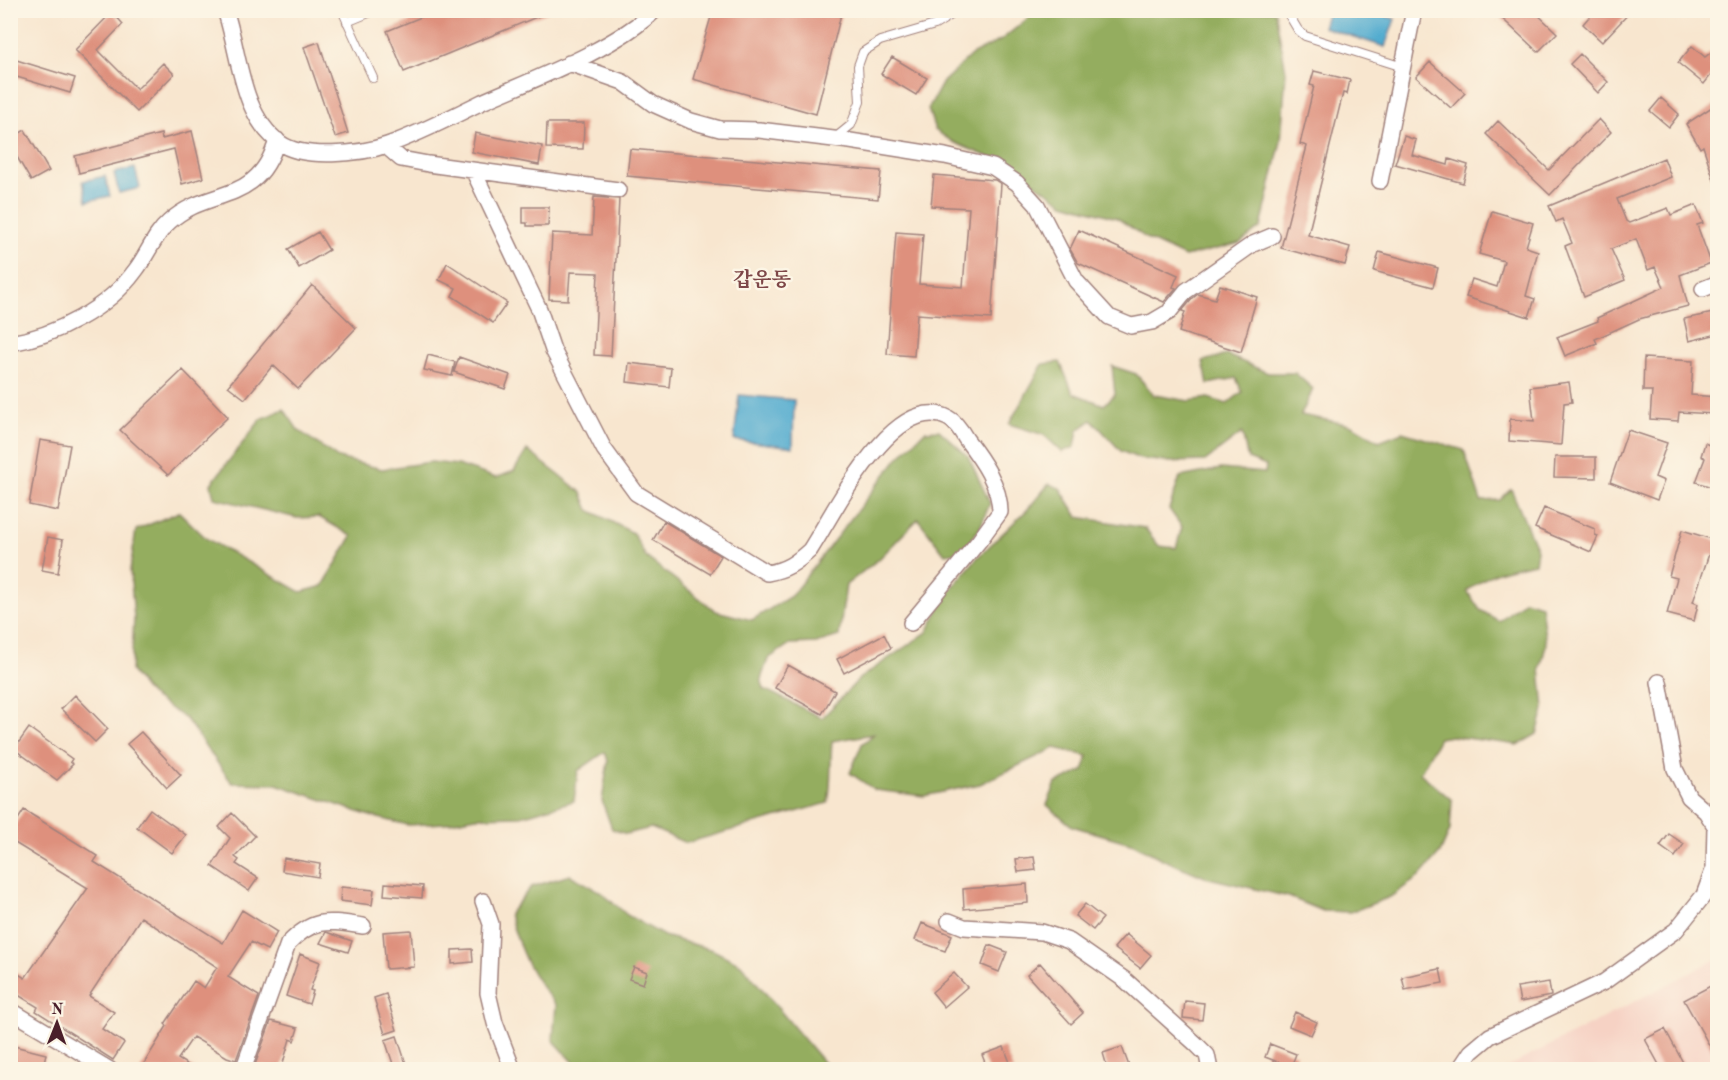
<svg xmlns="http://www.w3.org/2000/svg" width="1728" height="1080" font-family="'Old Standard TT','Noto Serif KR',serif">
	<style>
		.built { fill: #f6d2c4 }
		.forest { fill: #94ad5f; stroke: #6f6645; stroke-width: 1.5 }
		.water { fill: #51abcf; stroke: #4e657d; stroke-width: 1.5 }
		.building { fill: #de907d }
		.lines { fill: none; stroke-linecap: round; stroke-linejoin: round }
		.lane-casing { stroke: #a1827d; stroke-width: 10 }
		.street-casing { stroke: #a1827d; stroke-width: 18 }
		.lane { stroke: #fff; stroke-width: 8 }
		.street { stroke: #fff; stroke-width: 15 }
		.labels { text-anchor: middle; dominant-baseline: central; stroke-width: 5; stroke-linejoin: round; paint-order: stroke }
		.quarter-label { font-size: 20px; font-weight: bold; fill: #7e4748; stroke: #fcf5e5 }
	</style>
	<rect width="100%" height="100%" fill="#fcf5e5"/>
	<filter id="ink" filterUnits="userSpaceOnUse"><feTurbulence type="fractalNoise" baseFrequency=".0167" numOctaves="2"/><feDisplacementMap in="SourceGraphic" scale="12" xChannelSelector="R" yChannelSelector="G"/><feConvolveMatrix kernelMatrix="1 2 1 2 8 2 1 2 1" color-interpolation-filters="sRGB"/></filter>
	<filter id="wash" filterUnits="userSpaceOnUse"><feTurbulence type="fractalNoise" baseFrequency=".008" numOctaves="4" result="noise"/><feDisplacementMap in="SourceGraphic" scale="24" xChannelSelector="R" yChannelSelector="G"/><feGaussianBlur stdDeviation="1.35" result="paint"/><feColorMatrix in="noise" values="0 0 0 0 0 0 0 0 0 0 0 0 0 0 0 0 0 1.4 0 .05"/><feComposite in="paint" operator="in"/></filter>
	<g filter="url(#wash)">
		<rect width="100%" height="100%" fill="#f8e6cf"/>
		<path class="built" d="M1717 959V1069H1504Z"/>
		<path class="forest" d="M1275 11 1286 71 1281 141 1261 227 1240 243 1185 257 1149 240 1117 218 1064 203 1010 166 953 142 935 130 928 109 943 82 971 55 1001 40 1037 11Z
			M1227 355 1268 373H1295L1313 389 1301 415 1352 425 1379 441 1402 432 1464 450 1481 501 1500 500 1511 489 1537 550 1535 563C1505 569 1490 572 1467 591L1480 610 1499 621 1525 600 1541 605 1546 645 1540 669 1544 709 1537 734 1518 745 1451 736 1439 738 1420 773 1452 800 1450 830 1440 853 1419 877 1390 897 1351 912 1323 911 1289 897 1205 877 1162 859 1134 844 1072 826 1047 805 1056 783 1083 771 1088 756 1055 748 980 784 924 796 875 790 850 773 862 744 874 734 832 741C830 762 832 782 828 803L686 843 651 828 626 834 612 829 602 801 608 761 605 752 578 771 574 801 521 816 476 817 445 823 408 825 370 816 276 784 232 783 186 719 150 695 131 671 134 618 130 570 136 530 179 512 207 539 301 592 323 586 352 536 319 517 297 518 214 498 211 484 261 419 284 409 298 430 338 458 382 469 431 462 458 465 496 478 514 471 527 450 582 493 589 510 633 533 646 557 716 611 752 620 791 596 898 458 925 431 939 430 968 456 990 503 980 528 962 552 945 554 918 519 880 558 846 585 839 636 816 643 790 644 768 659 761 679 764 689 822 718 860 678 927 632 947 594 977 558 1027 510 1049 484 1060 488 1078 517 1145 528 1159 546 1176 548 1182 527 1169 509 1180 477 1221 469 1265 473 1266 466 1248 459 1242 433 1205 461 1171 462 1140 459 1121 451 1092 420 1078 430 1075 447 1062 452 1044 435 1009 424 1043 364 1060 362 1073 393 1104 405 1115 394 1112 366 1136 374 1154 395 1189 401 1208 398 1227 404 1242 392 1236 378 1208 384 1203 361Z
			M570 875 601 892 627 915 664 936 713 950 741 964 829 1069H580L553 1040 556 1005C529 973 521 954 509 914L531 887Z"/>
		<path class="water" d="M1328 11H1370L1395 19 1385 47 1323 27Z
			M135 168 140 188 119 193 114 173Z
			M105 176 110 196 87 201 83 181Z
			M739 395 794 400 793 447 734 440Z"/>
		<g id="blocks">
			<path class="building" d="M438 10H551V11L404 72 387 31Z
				M713 10H842L816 114 693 79Z
				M1493 10H1533L1557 33 1538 52Z
				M1595 10H1632L1602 42 1583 24Z
				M112 12 123 24 98 50 137 89 163 63 174 74 137 112 75 50Z
				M319 42 348 133 335 137 304 47Z
				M1692 46 1705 57 1718 47V66L1704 84 1678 63Z
				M1580 54 1608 82 1598 93 1570 64Z
				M892 57 927 78 916 95 881 74Z
				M10 58 75 78 70 93 10 75Z
				M1430 62 1465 93 1451 108 1416 77Z
				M1314 71 1350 80 1347 94 1343 93 1308 235 1350 247 1345 265 1281 248 1307 146 1300 144 1314 86 1310 85Z
				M1661 98 1679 114 1669 127 1650 111Z
				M1718 103V182L1715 183 1703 146 1700 148 1686 124Z
				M1599 119 1611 132 1550 195 1486 134 1498 121 1549 170Z
				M547 123H584L583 149 546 148Z
				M25 130 49 171 31 181 10 145V139Z
				M192 131 203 178 182 184 174 149 79 173 75 156 161 134 162 139Z
				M475 133 542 146 539 165 472 152Z
				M1404 136 1416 140 1412 155 1448 165 1449 159 1468 165 1463 183 1395 164Z
				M630 149 881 171 878 199 627 176Z
				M1664 158 1671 177 1617 199 1626 221 1629 223 1668 208 1671 215 1696 205 1703 223 1697 225 1711 263 1680 275 1688 306 1639 319 1595 339 1597 343 1565 356 1557 337 1598 321 1597 318 1664 287 1655 267 1648 270 1636 239 1611 249 1625 280 1584 297 1565 246 1572 243 1562 219 1556 222 1549 206Z
				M934 175 995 180 1001 184 991 319 917 314 914 356 887 354 896 232 923 234 919 284 963 287 969 208 931 206Z
				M594 197 619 199 611 356 594 355 598 273 570 272 568 300 549 299 552 233 592 235Z
				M523 207H549L548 226H527V223H523Z
				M1492 211 1533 223 1526 247 1538 251 1526 296 1535 299 1529 317 1466 297 1472 279 1497 287 1504 261 1479 254Z
				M1079 230 1178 275 1173 287 1176 288 1164 302 1078 263 1070 249Z
				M318 232 329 250 299 268 288 249Z
				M1379 252 1438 268 1433 287 1374 271Z
				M447 263 507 303 493 323 452 296 456 288 439 280Z
				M312 285 356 328 298 389 273 365 245 399 228 386Z
				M1220 285 1257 297 1241 352 1179 332 1185 312 1182 311 1193 298 1198 294 1215 299Z
				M1718 312V334L1689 341 1684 319Z
				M428 355 455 362 452 376 424 370Z
				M459 357 510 375 505 389 454 372Z
				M1644 358 1693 361 1691 395 1717 397 1715 414 1679 412 1678 421 1650 419 1652 391H1643Z
				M629 363 671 368 669 387 627 382Z
				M183 370 228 417 168 475 120 430Z
				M1569 382 1572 402 1564 403 1561 445 1509 441 1510 419 1534 421 1530 387Z
				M1716 427H1718V489L1696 482 1705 458 1701 456 1705 443 1709 445Z
				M1628 430 1667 443 1655 477 1664 481 1657 500 1610 482Z
				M40 440 70 445 58 511 29 505Z
				M1555 457H1596V478L1554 477Z
				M1544 508 1595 529V535L1598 536 1591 552 1535 528Z
				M664 521 721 556 710 574 653 540Z
				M1682 530 1718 541V556L1709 554 1693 602 1698 604 1694 621 1667 614 1677 578 1669 576Z
				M48 537 63 540 58 573 42 570Z
				M884 634 891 648 844 673 837 659Z
				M788 665 835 691 822 714 775 688Z
				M75 695 108 729 95 742 61 709Z
				M29 728 72 759 70 762 73 764 57 780 14 749Z
				M141 732 181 775 167 788 127 744Z
				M150 809 186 835 172 853 137 827Z
				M24 810 98 856 94 862 223 943 242 910 277 932 267 950 251 942 228 977 259 996 236 1060 227 1057 193 1037 178 1059 196 1070H140L167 1026 165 1024 194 981 204 988 217 967 141 917 89 996 114 1012 102 1029 124 1043 113 1060 36 1011 38 1007 10 990V969L25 978 88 888 10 840V832Z
				M232 813 255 836 235 857 239 860 236 864 258 878 249 891 212 866 230 838 219 827Z
				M1669 834 1684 844 1675 857 1660 846Z
				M1034 857 1036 870 1018 872 1016 859Z
				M284 858 320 864 318 877 282 871Z
				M385 883 423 886 422 898 384 895Z
				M1027 884 1028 903 964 909 963 889Z
				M341 887 374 890 372 905 340 901Z
				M1085 904 1103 918 1093 930 1075 916Z
				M922 923 952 935 945 951 915 940Z
				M411 930 414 967 386 969 383 932Z
				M326 932 352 941 348 952 320 943Z
				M1126 934 1151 955 1140 968 1114 948Z
				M989 945 1007 952 999 972 982 965Z
				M472 949 473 962 452 964V950Z
				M300 954 320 962 310 990 313 991 309 1004 286 996Z
				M1040 963 1083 1013 1071 1024 1027 975Z
				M634 967 647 972 643 984 629 979Z
				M1440 969 1443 983 1405 990 1402 977Z
				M954 973 967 987 944 1007 932 992Z
				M1549 982 1551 996 1520 1002 1517 987Z
				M1718 982V1061L1684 1000Z
				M386 994 397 1030 385 1034 374 998Z
				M1185 1001 1204 1003 1202 1020 1183 1018Z
				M1295 1012 1317 1022 1311 1035 1289 1026Z
				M271 1021 298 1028 294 1041 290 1039 281 1070 255 1065Z
				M1665 1029 1687 1070H1662L1645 1039Z
				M397 1036 408 1070H395L385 1040Z
				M1270 1044 1296 1054 1291 1067 1265 1057Z
				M14 1046 46 1054 42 1070H10Z
				M1004 1047 1013 1070H988L982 1055Z
				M1122 1047 1129 1066 1108 1070 1103 1053Z"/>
		</g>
	</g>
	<g filter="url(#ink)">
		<use href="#blocks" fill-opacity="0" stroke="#a1827d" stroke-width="1.5"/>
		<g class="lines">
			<g class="lane-casing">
				<path id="lane" d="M342 10 373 78
					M1286 10 1298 30 1305 36 1403 67
					M347 22 376 10
					M835 138 851 125 860 102 858 66 863 52 880 41 935 25 959 10"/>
			</g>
			<g class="street-casing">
				<path id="street" d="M225 10C240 53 240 114 280 143 303 160 361 154 387 145 419 134 451 117 482 102 534 79 615 49 655 10
					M569 63 623 82 653 104 691 121 720 129 759 130 850 141 945 156 993 167 1017 183 1037 205 1076 281 1109 317 1131 326 1152 322 1169 312 1186 291 1253 244 1272 236
					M386 146 401 159 428 164 618 190
					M473 170 539 309 553 350 604 449 636 493 767 573C786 570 796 563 810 550 833 515 893 390 948 418 956 422 962 432 966 439 982 460 1000 485 1000 512L979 541 911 623
					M1380 181 1414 10
					M1703 289 1718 283
					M10 343C56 336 108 308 135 271 147 256 154 235 169 222 208 186 258 207 277 140
					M483 901 491 924 488 993 495 1023 513 1070
					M949 921 964 927 1042 932 1069 941 1125 980 1195 1043 1207 1055 1210 1070
					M10 1010 110 1070
					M243 1070 288 944C314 917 327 921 363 926
					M1459 1070 1471 1052 1490 1036 1604 982 1676 930 1704 895 1714 868 1715 826 1706 812 1689 797 1675 769 1659 682"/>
			</g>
			<use href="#lane" class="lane"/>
			<use href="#street" class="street"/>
		</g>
	</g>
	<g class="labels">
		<g class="quarter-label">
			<text x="762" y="281">갑운동</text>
		</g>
	</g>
	<rect width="1728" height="1080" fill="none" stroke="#fcf5e5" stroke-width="36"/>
	<g transform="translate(57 1023) rotate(1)" stroke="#fcf5e5" stroke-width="4.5" paint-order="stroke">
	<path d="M0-4.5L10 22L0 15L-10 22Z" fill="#4a1f2b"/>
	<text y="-9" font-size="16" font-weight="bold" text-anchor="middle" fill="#4a1f2b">N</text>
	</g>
</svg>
